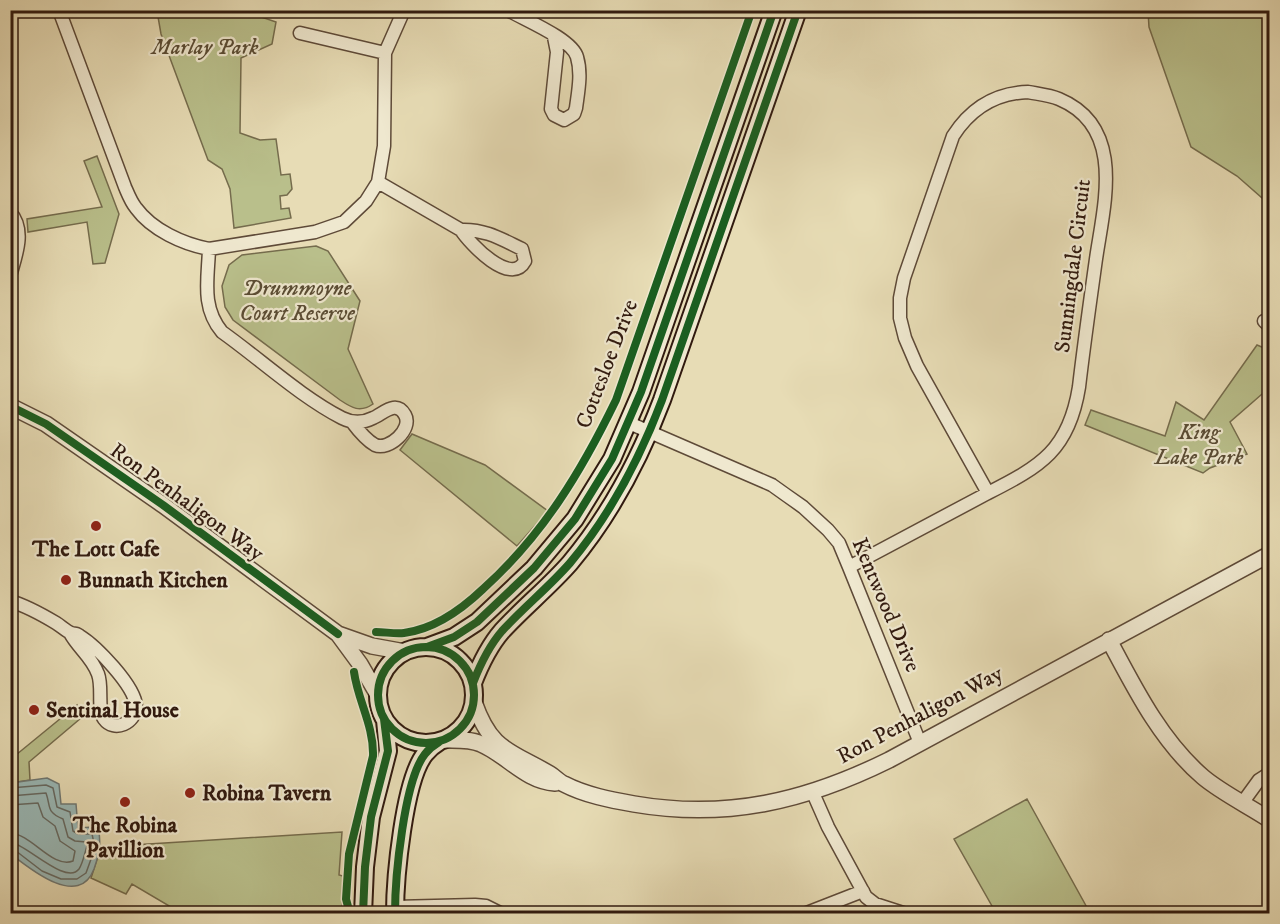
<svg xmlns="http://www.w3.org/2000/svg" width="1280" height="924" font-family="'IM FELL DW Pica',serif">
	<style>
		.green { fill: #b9bf8b; stroke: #756c4d; stroke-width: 1.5 }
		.water { fill: #9ab9b7; stroke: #707974; stroke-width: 1.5 }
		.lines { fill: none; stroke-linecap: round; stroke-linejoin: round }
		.shore { stroke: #666a63; stroke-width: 1.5 }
		.minor-casing { stroke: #5e4a38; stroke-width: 15 }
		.tertiary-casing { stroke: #5e4a38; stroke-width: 18 }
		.secondary-casing { stroke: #311a0f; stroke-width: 20 }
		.minor { stroke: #efe8cf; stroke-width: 12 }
		.tertiary { stroke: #efe8cf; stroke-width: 15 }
		.secondary { stroke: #efe8cf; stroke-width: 16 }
		.cycleway-casing { stroke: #efe8cf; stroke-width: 11 }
		.cycleway { stroke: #1b5e20; stroke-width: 8 }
		.poi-dot { fill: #8f2418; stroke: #efe8cf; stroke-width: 2 }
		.labels { text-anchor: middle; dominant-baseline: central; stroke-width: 4.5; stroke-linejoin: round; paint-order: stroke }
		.park-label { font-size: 22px; font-style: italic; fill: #5a4c34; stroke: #efe8cf }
		.street-label { font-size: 22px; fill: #311a0f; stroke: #efe8cf }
		.poi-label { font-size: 22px; font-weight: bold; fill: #311a0f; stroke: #efe8cf; text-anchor: start }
	</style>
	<rect width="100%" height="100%" fill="#e7dcb5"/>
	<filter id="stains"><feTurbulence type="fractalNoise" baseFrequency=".00333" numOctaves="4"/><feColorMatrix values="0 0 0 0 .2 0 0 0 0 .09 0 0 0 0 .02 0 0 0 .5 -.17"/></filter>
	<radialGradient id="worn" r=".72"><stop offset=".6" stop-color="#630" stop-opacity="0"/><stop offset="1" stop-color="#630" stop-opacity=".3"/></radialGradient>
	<path class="green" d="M157 11H244L276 22 272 44 241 58 240 133 260 140 276 139 281 175 290 174 292 189 287 195 280 196 281 209 289 208 291 218 234 228 230 189 222 169 208 160 161 34Z
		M1148 11H1269V204L1237 176 1191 147 1149 27Z
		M97 156 119 214 105 263 93 264 87 222 28 232 27 219 102 207 84 161Z
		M316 246 328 251 360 301 348 349 373 404C360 413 352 408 340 400L233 320 225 307 222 286 229 265 242 255Z
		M1257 345 1269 350V388L1230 422 1247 454 1210 468 1203 473 1085 425 1091 410 1165 436 1176 402 1204 420Z
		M412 434 485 465 548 511 517 546 400 450Z
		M77 705 81 718 29 762 30 780 11 783V759Z
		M1027 799 1090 913H996L954 839Z
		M342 832 339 875 343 876 342 913H181L132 884 126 894 91 878 101 847Z"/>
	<path class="water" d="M47 778 59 784 61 804H76L78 828 93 827 99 832C101 848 99 854 94 869 79 909 30 869 11 854V783Z"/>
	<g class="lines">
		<path class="shore" d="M10 788 46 785 53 788 57 807 70 812 73 831 78 834H92L95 848 86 873 77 879H61L42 871 16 851 10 850
			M10 796 46 793C51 807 46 812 63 819L68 837 75 841 86 842 87 846C85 852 83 863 79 869 66 886 25 843 10 842
			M10 805 38 803 43 817 55 826 60 841 75 851 73 861C52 869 32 834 10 833"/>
		<g class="minor-casing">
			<path id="minor" d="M59 10 125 187C128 194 131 202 136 208 152 230 183 244 209 249L315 232 344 222 366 201 378 182 384 146 385 53 404 10
				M508 10C525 20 572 39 577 57 582 74 578 92 576 108L574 114 564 120 554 115 551 109 557 52 554 37
				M300 33 385 53
				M1028 92C1038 94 1049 95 1059 99 1126 127 1104 204 1096 259 1090 302 1084 344 1079 387 1069 450 1041 466 988 493L917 366 905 338 900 318V298L904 278 953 136C971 108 995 93 1028 92Z
				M378 182 461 230C485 229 501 239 522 249L525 261C511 287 470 244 461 230
				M10 212C26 230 16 255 10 276
				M209 249C208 279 201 307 222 332 260 359 301 397 342 418 352 423 363 423 373 418 383 414 396 399 405 415 413 429 389 451 375 445 366 440 358 430 352 422
				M1264 321 1270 327
				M629 423 772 485 786 495 803 507 828 530 839 543 849 567 920 743
				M849 567 988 493
				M10 601C27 606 41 614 56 623 61 626 66 631 71 633 77 635 74 632 80 636 96 646 135 686 136 706 136 723 114 733 104 719 97 709 103 687 98 674 92 657 78 648 70 633
				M813 793 828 827 866 897 875 904 906 914
				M1243 802 1259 780 1270 773
				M395 907 475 905 486 906 502 914
				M804 914 863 891"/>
		</g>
		<g class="tertiary-casing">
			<path id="tertiary" d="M10 406 46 424 163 505 338 634 360 664 378 695
				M338 634 372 646 405 652
				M1109 640C1135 689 1161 741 1203 777 1222 793 1249 806 1270 820
				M474 702C491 751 509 750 550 774 555 777 559 782 564 784 585 795 611 800 634 804 727 820 806 801 889 760L1270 554
				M444 740C456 740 470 739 481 744 507 755 525 781 555 783"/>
		</g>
		<g class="secondary-casing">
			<path id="secondary" d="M378 695a48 48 0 1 1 96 0a48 48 0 1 1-96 0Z
				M427 647 454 637 477 622 534 568 575 519 612 459 641 392 774 10
				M473 683C480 665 489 646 502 631 524 607 549 587 570 563 611 514 640 458 662 400L798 10
				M363 914 365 867 371 817 388 751 385 720
				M395 914C395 878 404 780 425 754 429 749 434 745 439 742"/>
		</g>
		<use href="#minor" class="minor"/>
		<use href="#tertiary" class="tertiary"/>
		<use href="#secondary" class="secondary"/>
		<g class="cycleway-casing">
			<path id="cycleway" d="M10 406 46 424 163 505 338 634
				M376 632C385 632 395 634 404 633 435 629 461 610 483 589 543 535 581 472 616 400L752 10
				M378 695a48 48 0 1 1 96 0a48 48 0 1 1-96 0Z
				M427 647 454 637 477 622 534 568 575 519 612 459 641 392 774 10
				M473 683C480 665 489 646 502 631 524 607 549 587 570 563 611 514 640 458 662 400L798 10
				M350 914 346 899 349 854 373 756C374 726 358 701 354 672
				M363 914 365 867 371 817 388 751 384 719
				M395 914C395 878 404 780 425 754 429 749 434 745 439 742"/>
		</g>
		<use href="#cycleway" class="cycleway"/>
	</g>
	<g class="poi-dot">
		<circle cx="96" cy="526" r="6"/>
		<circle cx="66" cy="580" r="6"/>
		<circle cx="34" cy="710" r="6"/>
		<circle cx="190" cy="793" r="6"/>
		<circle cx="125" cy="802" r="6"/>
	</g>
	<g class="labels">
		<g class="park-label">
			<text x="205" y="47">Marlay Park</text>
			<text x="297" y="288">Drummoyne<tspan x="297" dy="25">Court Reserve</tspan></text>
			<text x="1199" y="432">King<tspan x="1199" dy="25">Lake Park</tspan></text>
		</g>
		<g class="street-label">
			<text transform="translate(1073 266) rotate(-83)">Sunningdale Circuit</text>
			<text transform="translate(607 364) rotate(-69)">Cottesloe Drive</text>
			<text transform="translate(187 502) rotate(36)">Ron Penhaligon Way</text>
			<text transform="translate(886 605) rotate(67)">Kentwood Drive</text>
			<text transform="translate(920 715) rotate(-28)">Ron Penhaligon Way</text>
		</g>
		<g class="poi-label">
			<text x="96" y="549" text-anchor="middle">The Lott Cafe</text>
			<text x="78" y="580">Bunnath Kitchen</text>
			<text x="46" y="710">Sentinal House</text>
			<text x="202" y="793">Robina Tavern</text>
			<text x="125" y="825" text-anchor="middle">The Robina<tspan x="125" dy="25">Pavillion</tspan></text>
		</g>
	</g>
	<rect width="1280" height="924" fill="none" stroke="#e7dcb5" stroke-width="36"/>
	<rect x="12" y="12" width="1256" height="900" fill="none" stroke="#311a0f" stroke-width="3"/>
	<rect x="18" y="18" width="1244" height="888" fill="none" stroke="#311a0f" stroke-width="1.5"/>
	<rect width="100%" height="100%" filter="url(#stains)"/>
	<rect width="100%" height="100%" fill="url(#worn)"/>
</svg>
